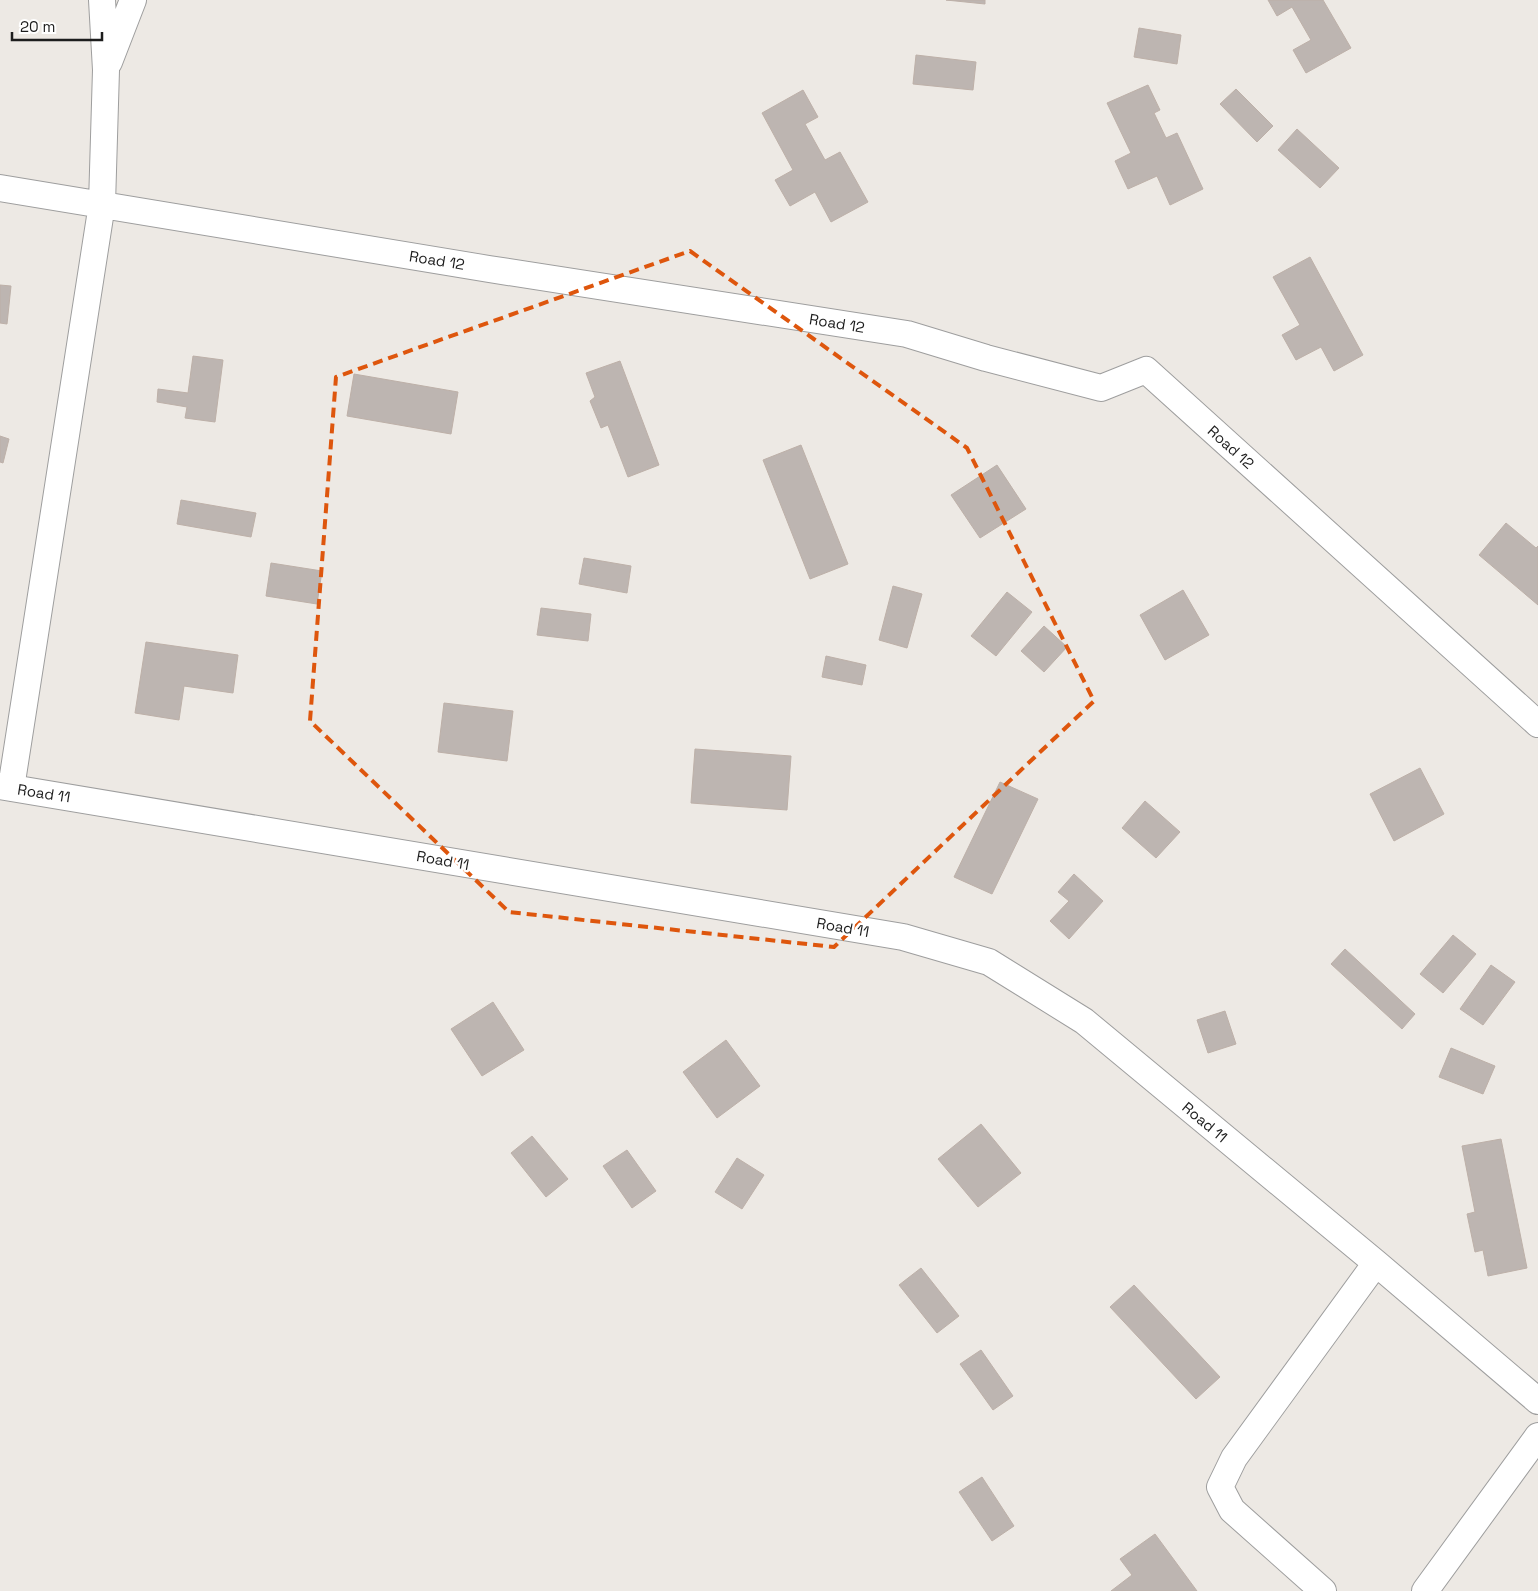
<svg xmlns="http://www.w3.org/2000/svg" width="1538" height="1591" font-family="'Space Grotesk',sans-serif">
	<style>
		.building { fill: #bdb5b1; stroke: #bdb0a8 }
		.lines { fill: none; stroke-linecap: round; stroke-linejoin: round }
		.street-casing { stroke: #9e9e9e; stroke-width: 28 }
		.street { stroke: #fff; stroke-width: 26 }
		.marked { fill: none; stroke: #de560d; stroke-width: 4; stroke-dasharray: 10 6; stroke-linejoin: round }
		.labels { text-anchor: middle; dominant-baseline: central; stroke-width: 5; stroke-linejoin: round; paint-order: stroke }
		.street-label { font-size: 15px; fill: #1d1d1d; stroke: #fff }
	</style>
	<rect width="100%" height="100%" fill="#ede9e4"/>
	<path class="building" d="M946 0H985V4Z
		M1268 0H1323L1351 48 1306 73 1293 50 1311 40 1292 7 1277 16Z
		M1139 28 1181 35 1177 64 1134 57Z
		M916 55 976 62 973 90 913 84Z
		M1148 85 1160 110 1154 113 1166 138 1177 133 1203 189 1170 205 1157 176 1128 189 1115 161 1131 153 1107 103Z
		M1236 89 1273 126 1257 142 1220 104Z
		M803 90 818 117 805 124 825 160 840 152 868 202 831 222 815 192 790 206 775 180 793 170 762 113Z
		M1297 129 1339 168 1320 188 1278 150Z
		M1310 257 1363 355 1334 371 1321 347 1296 360 1282 335 1300 325 1273 277Z
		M0 285 11 286 7 324 0 323Z
		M193 356 223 360 215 422 185 418 187 407 157 402 158 389 188 393Z
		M620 361 659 465 628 477 608 425 601 428 590 401 595 397 586 373Z
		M354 374 458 392 451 434 347 416Z
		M0 436 9 439 3 463 0 462Z
		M801 445 848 564 810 579 763 460Z
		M997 465 1026 509 980 538 951 495Z
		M181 500 256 513 251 537 177 524Z
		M1506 523 1536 548 1538 546V605L1479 555Z
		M584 558 631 566 627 593 579 584Z
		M271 563 322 571 317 604 266 596Z
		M893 586 922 594 907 648 879 640Z
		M1183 590 1209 635 1165 660 1140 615Z
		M1007 592 1032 612 996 656 971 636Z
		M541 608 591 614 588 641 537 635Z
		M1044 626 1067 647 1044 672 1021 651Z
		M146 642 238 655 233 693 184 686 179 720 135 713Z
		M826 656 866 665 862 685 822 677Z
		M444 703 513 711 507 761 438 752Z
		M695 749 791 756 787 810 691 803Z
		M1420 768 1444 814 1394 841 1370 794Z
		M1000 782 1038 799 992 894 954 877Z
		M1145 801 1180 832 1156 858 1122 828Z
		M1074 874 1103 901 1069 939 1050 921 1069 901 1058 892Z
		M1453 935 1476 954 1443 993 1420 974Z
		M1345 949 1415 1014 1402 1029 1331 964Z
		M1491 965 1515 982 1483 1025 1460 1009Z
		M493 1002 524 1050 482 1076 451 1029Z
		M1225 1011 1236 1044 1208 1053 1197 1020Z
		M726 1040 760 1086 717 1118 683 1072Z
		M1451 1048 1495 1066 1483 1094 1439 1077Z
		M981 1124 1021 1173 978 1207 938 1159Z
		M532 1136 568 1179 546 1197 511 1153Z
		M1501 1139 1527 1268 1488 1276 1483 1250 1475 1252 1467 1214 1475 1212 1462 1146Z
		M627 1150 656 1191 632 1208 603 1166Z
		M737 1158 764 1175 742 1209 715 1192Z
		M921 1268 959 1316 937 1333 899 1285Z
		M1134 1285 1220 1377 1196 1399 1110 1307Z
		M981 1350 1013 1396 993 1410 960 1364Z
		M982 1477 1014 1526 992 1541 959 1492Z
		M1155 1534 1197 1591H1111L1132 1575 1120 1559Z"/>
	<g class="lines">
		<g class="street-casing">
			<path id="street" d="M109 62 133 0
				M0 188 489 269 907 334 986 358 1101 388 1146 370 1538 724
				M0 786 903 937 989 962 1084 1021 1376 1263 1538 1401
				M11 788 102 204 106 70 102 0
				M1323 1591 1232 1510 1220 1487 1234 1458 1376 1263
				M1425 1591 1538 1436"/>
		</g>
		<use href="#street" class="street"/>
	</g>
	<path class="marked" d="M690 251 967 448 1094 701 834 947 509 912 310 721 336 377Z"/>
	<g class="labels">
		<g class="street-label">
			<text transform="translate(437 260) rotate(9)">Road 12</text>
			<text transform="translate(837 323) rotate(9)">Road 12</text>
			<text transform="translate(1231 447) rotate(42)">Road 12</text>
			<text transform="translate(44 793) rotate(9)">Road 11</text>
			<text transform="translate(443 860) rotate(10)">Road 11</text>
			<text transform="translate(843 927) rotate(10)">Road 11</text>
			<text transform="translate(1205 1122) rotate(40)">Road 11</text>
		</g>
	</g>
	<path d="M12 32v8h90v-8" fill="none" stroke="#1d1d1d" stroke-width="2.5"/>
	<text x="20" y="32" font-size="15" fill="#1d1d1d" stroke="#ffffff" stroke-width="4" paint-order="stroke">20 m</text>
</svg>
